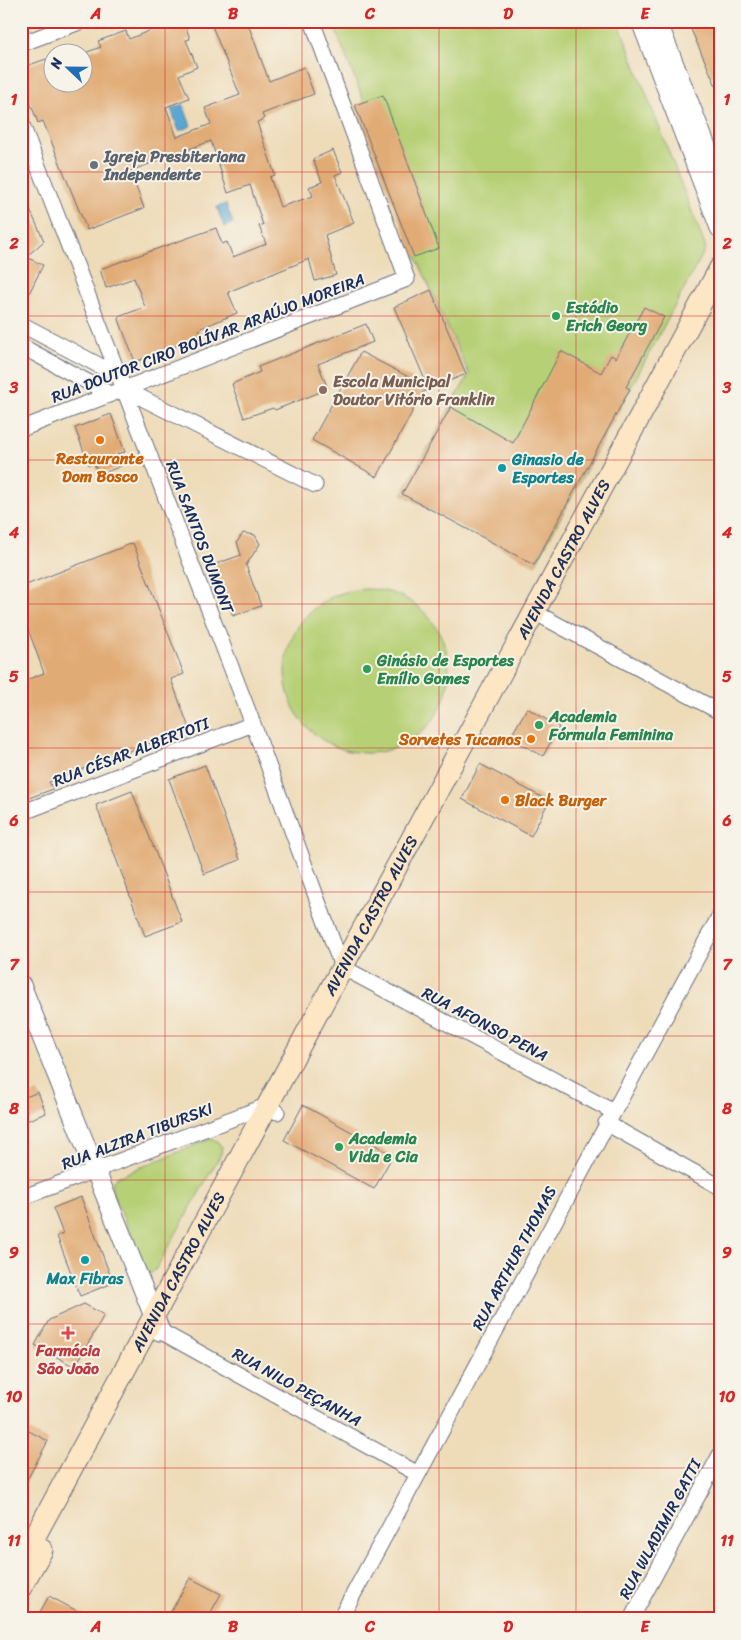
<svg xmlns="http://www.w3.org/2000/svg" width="741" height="1640" font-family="Sriracha,sans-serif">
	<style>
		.green { fill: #b6d075; stroke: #68806a }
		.water { fill: #5aa7d3; stroke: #3a6b98 }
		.building { fill: #e1ab75 }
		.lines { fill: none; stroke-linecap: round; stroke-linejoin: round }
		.minor-casing { stroke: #656c7e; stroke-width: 17 }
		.tertiary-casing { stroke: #656c7e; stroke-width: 21 }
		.secondary-casing { stroke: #656c7e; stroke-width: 23 }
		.minor { stroke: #fff; stroke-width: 15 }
		.tertiary { stroke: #fff; stroke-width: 19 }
		.secondary { stroke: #fce6c4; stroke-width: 21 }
		.grid { fill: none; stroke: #d62828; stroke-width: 1; stroke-opacity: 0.55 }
		.worship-dot { fill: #6b7280; stroke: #f7f3e8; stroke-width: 2 }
		.leisure-dot { fill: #2e9e5b; stroke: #f7f3e8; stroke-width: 2 }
		.education-dot { fill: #8d6e63; stroke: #f7f3e8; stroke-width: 2 }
		.food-dot { fill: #e8710a; stroke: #f7f3e8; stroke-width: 2 }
		.culture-dot { fill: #0f9aa8; stroke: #f7f3e8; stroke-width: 2 }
		.health-dot { fill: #e0444e; stroke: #f7f3e8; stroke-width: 2 }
		.labels { text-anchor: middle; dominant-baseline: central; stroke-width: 4; stroke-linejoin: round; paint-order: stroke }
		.worship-label { font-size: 16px; font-weight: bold; fill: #5b616d; stroke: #f7f3e8; text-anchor: start }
		.leisure-label { font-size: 16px; font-weight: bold; fill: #27864d; stroke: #f7f3e8; text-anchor: start }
		.street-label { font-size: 16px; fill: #1b2f5e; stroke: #f7f3e8 }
		.education-label { font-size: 16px; font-weight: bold; fill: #785e54; stroke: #f7f3e8; text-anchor: start }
		.food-label { font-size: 16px; font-weight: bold; fill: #c56008; stroke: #f7f3e8 }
		.culture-label { font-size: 16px; font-weight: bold; fill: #0d838f; stroke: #f7f3e8; text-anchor: start }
		.health-label { font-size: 16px; font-weight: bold; fill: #be3a42; stroke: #f7f3e8 }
		.neatline { fill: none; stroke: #d62828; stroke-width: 2 }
		.grid-label { font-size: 16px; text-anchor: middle; font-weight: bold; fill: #d62828 }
	</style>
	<rect width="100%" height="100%" fill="#f7f3e8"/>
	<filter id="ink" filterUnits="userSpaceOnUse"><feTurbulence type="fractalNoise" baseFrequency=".02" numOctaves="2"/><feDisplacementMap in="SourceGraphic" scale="10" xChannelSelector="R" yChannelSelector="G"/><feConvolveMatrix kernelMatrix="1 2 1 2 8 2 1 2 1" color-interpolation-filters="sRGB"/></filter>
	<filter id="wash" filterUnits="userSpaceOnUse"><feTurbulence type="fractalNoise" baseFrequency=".0096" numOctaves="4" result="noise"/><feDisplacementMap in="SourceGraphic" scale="20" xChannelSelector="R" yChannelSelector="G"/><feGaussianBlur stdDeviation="1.12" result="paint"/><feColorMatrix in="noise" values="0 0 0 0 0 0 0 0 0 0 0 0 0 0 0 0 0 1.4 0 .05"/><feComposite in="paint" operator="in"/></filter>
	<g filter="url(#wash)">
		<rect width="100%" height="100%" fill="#eedcb9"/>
		<path class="green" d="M332 21H618L706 248 535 565 402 494 469 374 417 259 364 102Z
			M285 671a82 82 0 1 1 164 0a82 82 0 1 1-164 0Z
			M210 1139 217 1141 222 1147 221 1154 156 1269 152 1273 147 1272 111 1189 112 1182 117 1177Z"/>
		<path class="water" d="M183 104 191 126 179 131 171 109Z
			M226 204 233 223 224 227 217 207Z"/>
		<g id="blocks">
			<path class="building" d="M174 21H184L190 39 186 40 197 67 179 75 189 98 166 107 177 137 211 124 205 108 240 95 210 21H247L269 81 304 67 314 94 262 114 264 119 257 122 275 175 270 177 280 207 313 196 309 187 322 182 313 159 333 150 342 172 335 175 354 223 325 235 336 275 315 281 309 259 228 292 237 313 199 329 202 336 135 362 118 317 145 307 134 278 106 288 100 269 216 228 222 244 227 242 233 257 266 244 259 226 263 225 250 185 228 193 211 141 130 171 144 208 87 230 43 121 38 123 21 78V68L46 59 52 82H82V54L101 47 98 41 126 31 129 39Z
				M696 21H720V95L689 25Z
				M383 95 439 248 414 257 355 105Z
				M21 190 44 241 26 257 43 265 21 310Z
				M431 290 466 374 423 392 377 477 312 440 361 352 428 387 394 307Z
				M644 307 664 317 626 387 630 389 534 565 402 494 451 407 513 443 561 351 601 373 611 355 616 358Z
				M366 324 373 342 318 364 328 389 275 410 273 408 244 418 232 384 260 372 258 367Z
				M111 414 125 452 117 454 121 466 99 475 94 463 89 465 75 428Z
				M243 533 255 535 260 544 246 565 261 606 233 616 213 565 241 555 237 542Z
				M133 543 184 674 171 679 189 728 49 782 53 789 21 801V682L44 673 21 610V587Z
				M527 708 559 727 543 756 510 738Z
				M480 764 549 801 531 836 462 799Z
				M205 765 240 860 204 874 169 779Z
				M132 791 182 922 145 936 96 805Z
				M38 1092 46 1113 21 1123V1099Z
				M303 1105 393 1155 374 1189 284 1140Z
				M81 1197 113 1283 80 1296 57 1236 63 1234 53 1208Z
				M84 1304 104 1315 75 1367 35 1345 49 1320Z
				M21 1427 48 1441 21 1491Z
				M190 1578 221 1594 207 1619H167Z
				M49 1596 92 1619H36Z"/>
		</g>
	</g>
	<g filter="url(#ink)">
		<use href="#blocks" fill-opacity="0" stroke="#656c7e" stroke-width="1"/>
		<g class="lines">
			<g class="minor-casing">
				<path id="minor" d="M21 44 82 21
					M21 122 253 724 342 967 612 1111
					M21 324 119 376
					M21 346 110 394
					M124 389 315 485
					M21 429 407 279 312 21
					M534 612 720 712
					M21 813 253 724
					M606 1123 720 1187
					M21 1198 266 1106 277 1112
					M160 1331 418 1474
					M340 1619 720 915
					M631 1619 720 1455"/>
			</g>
			<g class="tertiary-casing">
				<path id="tertiary" d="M641 21 720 228
					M657 21 720 182
					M21 985 160 1331"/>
			</g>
			<g class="secondary-casing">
				<g id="secondary">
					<path id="s1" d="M21 1562 720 268"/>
					<path d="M21 1587 42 1550"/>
				</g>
			</g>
			<use href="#minor" class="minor"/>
			<use href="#tertiary" class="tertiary"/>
			<use href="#secondary" class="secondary"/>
		</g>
	</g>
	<path class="grid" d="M165 21V1619M302 21V1619M439 21V1619M576 21V1619M21 172H720M21 316H720M21 460H720M21 604H720M21 748H720M21 892H720M21 1036H720M21 1180H720M21 1324H720M21 1468H720"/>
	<circle class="worship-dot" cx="94" cy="165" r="5"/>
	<g class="leisure-dot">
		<circle cx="556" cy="316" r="5"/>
		<circle cx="367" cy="669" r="5"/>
		<circle cx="539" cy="725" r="5"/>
		<circle cx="339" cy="1147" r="5"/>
	</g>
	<circle class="education-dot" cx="323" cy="390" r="5"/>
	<g class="food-dot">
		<circle cx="100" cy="440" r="5"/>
		<circle cx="531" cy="739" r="5"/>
		<circle cx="505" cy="800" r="5"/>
	</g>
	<g class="culture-dot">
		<circle cx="502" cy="468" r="5"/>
		<circle cx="85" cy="1260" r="5"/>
	</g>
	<path class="health-dot" d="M65.5 1325.5h5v5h5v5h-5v5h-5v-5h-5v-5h5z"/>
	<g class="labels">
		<g class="worship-label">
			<text x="104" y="156">Igreja Presbiteriana<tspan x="104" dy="18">Independente</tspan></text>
		</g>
		<g class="leisure-label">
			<text x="566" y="307">Estádio<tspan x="566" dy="18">Erich Georg</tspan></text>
			<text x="377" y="660">Ginásio de Esportes<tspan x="377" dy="18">Emílio Gomes</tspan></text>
			<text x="549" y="716">Academia<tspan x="549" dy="18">Fórmula Feminina</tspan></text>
			<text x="349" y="1138">Academia<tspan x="349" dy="18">Vida e Cia</tspan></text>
		</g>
		<g class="street-label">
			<text transform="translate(208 338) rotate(-21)">RUA DOUTOR CIRO BOLÍVAR ARAÚJO MOREIRA</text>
			<text transform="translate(200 537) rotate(69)">RUA SANTOS DUMONT</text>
			<text stroke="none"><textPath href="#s1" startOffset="1140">AVENIDA CASTRO ALVES</textPath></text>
			<text transform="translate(131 752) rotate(-21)">RUA CÉSAR ALBERTOTI</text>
			<text stroke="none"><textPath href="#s1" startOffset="735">AVENIDA CASTRO ALVES</textPath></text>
			<text transform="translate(485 1024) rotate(28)">RUA AFONSO PENA</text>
			<text transform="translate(137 1136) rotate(-21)">RUA ALZIRA TIBURSKI</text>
			<text transform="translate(514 1258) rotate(-62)">RUA ARTHUR THOMAS</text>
			<text stroke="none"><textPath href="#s1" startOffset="330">AVENIDA CASTRO ALVES</textPath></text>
			<text transform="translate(297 1387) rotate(29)">RUA NILO PEÇANHA</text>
			<text transform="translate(660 1529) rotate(-62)">RUA WLADIMIR GATTI</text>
		</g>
		<g class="education-label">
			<text x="333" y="381">Escola Municipal<tspan x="333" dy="18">Doutor Vitório Franklin</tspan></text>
		</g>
		<g class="food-label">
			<text x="100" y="458">Restaurante<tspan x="100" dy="18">Dom Bosco</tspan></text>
			<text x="521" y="739" text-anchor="end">Sorvetes Tucanos</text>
			<text x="515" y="800" text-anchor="start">Black Burger</text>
		</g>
		<g class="culture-label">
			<text x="512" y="459">Ginasio de<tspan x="512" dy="18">Esportes</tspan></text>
			<text x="85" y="1278" text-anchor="middle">Max Fibras</text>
		</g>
		<g class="health-label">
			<text x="68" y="1350">Farmácia<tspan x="68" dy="18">São João</tspan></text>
		</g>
	</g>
	<rect width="741" height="1640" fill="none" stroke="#f7f3e8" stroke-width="55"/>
	<g transform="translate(68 68) rotate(292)"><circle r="24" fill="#f7f3e8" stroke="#9fa5b1"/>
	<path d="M0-4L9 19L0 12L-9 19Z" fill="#1f6fb2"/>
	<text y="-8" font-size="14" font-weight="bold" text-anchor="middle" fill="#1b2f5e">N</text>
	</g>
	<rect x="28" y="28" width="686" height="1584" class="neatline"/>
	<g class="grid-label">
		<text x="96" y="19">A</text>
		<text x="233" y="19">B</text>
		<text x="370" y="19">C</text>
		<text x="508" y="19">D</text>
		<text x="645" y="19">E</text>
		<text x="14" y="105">1</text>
		<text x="727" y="105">1</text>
		<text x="14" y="249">2</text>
		<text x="727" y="249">2</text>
		<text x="14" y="393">3</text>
		<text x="727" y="393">3</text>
		<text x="14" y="538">4</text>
		<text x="727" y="538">4</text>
		<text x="14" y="682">5</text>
		<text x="727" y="682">5</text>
		<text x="14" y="826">6</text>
		<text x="727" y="826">6</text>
		<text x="14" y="970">7</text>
		<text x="727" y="970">7</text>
		<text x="14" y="1114">8</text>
		<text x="727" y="1114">8</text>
		<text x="14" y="1258">9</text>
		<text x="727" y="1258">9</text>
		<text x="14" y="1402">10</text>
		<text x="727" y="1402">10</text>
		<text x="14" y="1546">11</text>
		<text x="727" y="1546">11</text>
		<text x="96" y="1632">A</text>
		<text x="233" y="1632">B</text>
		<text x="370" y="1632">C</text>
		<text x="508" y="1632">D</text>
		<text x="645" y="1632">E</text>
	</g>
</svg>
